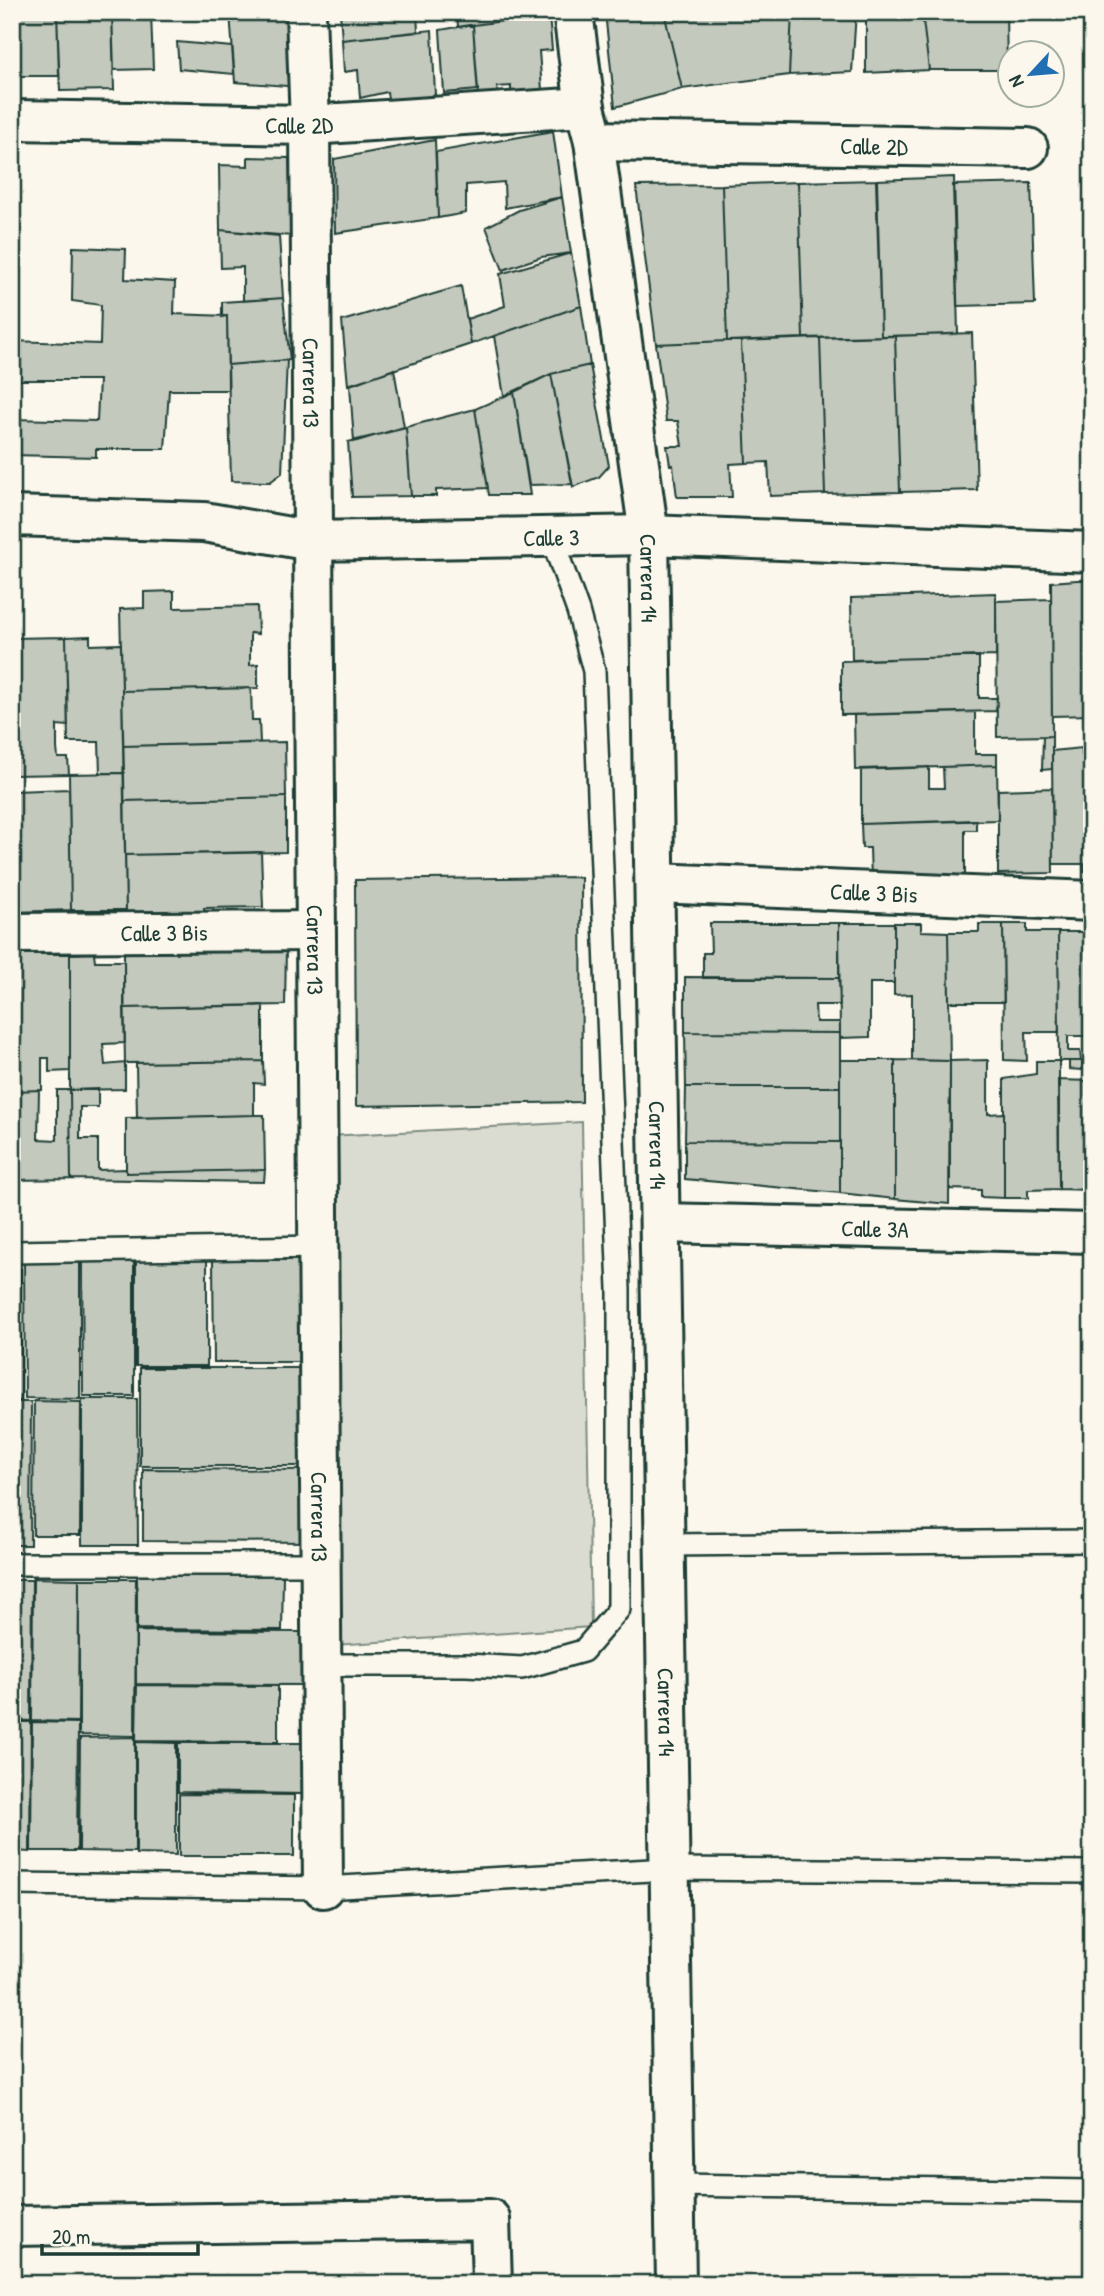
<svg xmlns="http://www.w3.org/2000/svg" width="1104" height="2296" font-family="'Patrick Hand',sans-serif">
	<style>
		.pitch { fill: #dbdcd1; stroke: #7d8c82; stroke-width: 2 }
		.building { fill: #c4c9be; stroke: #1f3d34; stroke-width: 2 }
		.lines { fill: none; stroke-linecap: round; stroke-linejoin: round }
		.lane-casing { stroke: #1f3d34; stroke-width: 26 }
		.street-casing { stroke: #1f3d34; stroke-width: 44 }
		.secondary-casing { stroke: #1f3d34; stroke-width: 44 }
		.lane { stroke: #fbf7ec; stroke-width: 21 }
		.street { stroke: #fbf7ec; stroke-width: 38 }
		.secondary { stroke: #fbf7ec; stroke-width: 38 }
		.labels { text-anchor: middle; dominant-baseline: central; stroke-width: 5; stroke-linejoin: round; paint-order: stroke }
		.street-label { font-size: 23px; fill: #1f3d34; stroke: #fbf7ec }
	</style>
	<rect width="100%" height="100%" fill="#fbf7ec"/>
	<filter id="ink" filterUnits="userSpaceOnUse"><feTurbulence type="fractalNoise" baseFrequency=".0143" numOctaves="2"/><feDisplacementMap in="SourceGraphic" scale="14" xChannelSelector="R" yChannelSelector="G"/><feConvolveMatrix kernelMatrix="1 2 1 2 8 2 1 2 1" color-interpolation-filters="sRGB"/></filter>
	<g filter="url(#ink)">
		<path class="pitch" d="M582 1122 591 1627 335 1645 329 1136Z"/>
		<path class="building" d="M12 12H57L59 76H12Z
			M57 12H112L114 90 60 91Z
			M112 12H151L153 69 114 70Z
			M230 12H293L299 87 235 82Z
			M340 12H417L418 32 342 40Z
			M457 12H541V16L458 27Z
			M664 12H792L789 75 682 89Z
			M664 12 682 89 615 107 605 12Z
			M792 12H856L852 72 789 75Z
			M866 12H922L929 70 866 73Z
			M922 12H1006L1007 70H929Z
			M549 15 552 50 539 51 542 90 511 93V86L497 87 498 94 478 96 473 25Z
			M469 25H473L478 90 444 93 440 30Z
			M432 30 435 95 389 105 387 92 360 98 358 70 344 72 342 40Z
			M177 42 232 47 234 74 179 69Z
			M553 131 562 197 505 208 504 182 466 185V213L438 218 436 152Z
			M435 140 438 218 335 233 334 159Z
			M248 157 289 158 292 236 220 230 219 165 248 166Z
			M12 158H16L12 277Z
			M954 177 958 334 881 336 877 180Z
			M876 180 881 336 803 338 798 182Z
			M798 182 803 338 727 341 722 185Z
			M1031 183 1035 304 957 306 953 185Z
			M722 185 727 341 656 344 636 186Z
			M562 197 571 253 541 257 503 270 486 227 519 210Z
			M220 230 279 236 283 298 243 301V267L221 268Z
			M73 247 126 249 125 279 175 282 174 314 227 316 228 390H169L165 449H96V457L12 455V419L97 421 99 380H12V341L100 344 101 305 72 301Z
			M571 253 581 306 471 344 467 319 505 306 500 274Z
			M461 286 471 344 348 385 342 321Z
			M283 298 290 360 228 365 227 316 222 317V302Z
			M581 306 590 365 551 374 504 396 494 336Z
			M972 333 977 490 900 492 895 336Z
			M895 336 900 492 825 494 820 338Z
			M820 338 825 494 770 496 768 462 746 463 741 341Z
			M727 341H741L746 463 730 464 732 497H677L673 465H670L667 446H682L678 421H666L656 344Z
			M287 360 282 473 270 482 231 481 228 365Z
			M590 365 609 466 599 477 573 487 551 374Z
			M394 369 404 427 354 442 350 385Z
			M551 374 572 484 529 485 514 392Z
			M514 392 530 495H489L475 409Z
			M475 409 488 488 436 490V496H411L406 427Z
			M406 428 411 496 352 497 348 442Z
			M1077 580H1092V735L1091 715 1052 716 1051 582Z
			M174 591V608L257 606 258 634 250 633V665L258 664V688L122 691 120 609 144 608V592Z
			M996 593V656L852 660 851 598Z
			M1051 599 1052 736 997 737 996 601Z
			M90 636V645L121 644 124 773H100L99 742H68L66 637Z
			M66 637 68 726 57 725V748L58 758H68L69 774 14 775 12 638Z
			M979 656V698H997L996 711 841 715V661Z
			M12 670 14 775H12Z
			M251 688 252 720H259L260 743 123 746 122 691Z
			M975 712V754H997V765L855 770 854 715Z
			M1052 736V769L1042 770 1043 737Z
			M285 742 286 797 124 801 123 746Z
			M1082 748V755L1092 754V872L1084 871V864H1053L1052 751Z
			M997 765 998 820 861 824V769L929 767V788H944L943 767Z
			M124 773 126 910H71L69 774Z
			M12 775 15 802 16 912H12Z
			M1052 788 1053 873 998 874V790Z
			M69 789 71 910 16 912 14 791Z
			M286 797V852L125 855 124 801Z
			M976 820V830H965V876L871 879 870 848H862L861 824Z
			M261 852 263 907 204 908 205 915 126 916 125 855Z
			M581 877 582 1102 356 1106 355 880Z
			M710 923H839V978H703V953H711Z
			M839 923H894V983H870V1037L840 1038Z
			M894 923H921V931L948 932 950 1061 912 1060V994L894 995Z
			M979 924H1003L1004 1002H949L948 932H979Z
			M1003 924H1027V932H1058L1059 1032H1026L1027 1061 1004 1060Z
			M1087 924H1092V1036H1068V1051H1080L1081 1061H1059L1058 932H1087Z
			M286 949 285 1005 124 1008V952Z
			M94 953 95 961H124L125 1043 103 1044 105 1065 125 1063V1089L70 1090V954Z
			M13 954 14 1091H12Z
			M13 954H70V1071L49 1072V1058H42V1090L14 1091Z
			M685 977 839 978 840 1005H815L816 1022H840V1033L685 1032Z
			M263 1005V1061L125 1063 124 1008Z
			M685 1032 840 1033V1087H686Z
			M840 1060H895V1199L840 1193Z
			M895 1060 950 1061 949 1204 895 1199Z
			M988 1060V1114L1004 1113V1198L981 1197V1190L950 1189V1061Z
			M263 1061 264 1084 254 1083V1115L137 1118 136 1063Z
			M1036 1061H1059V1189L1028 1190V1198H1004V1079L1036 1074Z
			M1069 1061H1082V1070L1069 1069Z
			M1058 1080 1092 1081V1198H1090V1190L1059 1189Z
			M686 1087H840V1142L685 1141Z
			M98 1089V1107H80V1139H98V1170L126 1169V1173L265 1170 264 1182 71 1179 70 1090Z
			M39 1090 38 1139 57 1140V1090H70L71 1179 15 1180 14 1091Z
			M12 1091H14L15 1180H12Z
			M254 1115H264L265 1170 126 1173V1118Z
			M685 1141 840 1142V1193L685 1179Z
			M136 1256 207 1257V1366H136Z
			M82 1259H134V1396H83Z
			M213 1260H301V1362H214Z
			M24 1261 80 1262V1399L25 1398Z
			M12 1269H21V1401H12Z
			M140 1368H301L302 1466H140Z
			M82 1399H137L138 1545H82Z
			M34 1401 81 1402 80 1535H33Z
			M12 1402H31L30 1545H12Z
			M143 1469 308 1470V1542L143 1541Z
			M137 1574 283 1576 282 1630 137 1629Z
			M33 1578 79 1579 78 1722 32 1721Z
			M79 1579H136L135 1736 79 1735Z
			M12 1580H32L31 1721 12 1720Z
			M136 1631 308 1632V1685L136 1684Z
			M137 1685 278 1686V1742L136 1741Z
			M12 1722H31L30 1852 12 1851Z
			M32 1722 78 1723 77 1851H31Z
			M135 1737V1852L79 1851 80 1738Z
			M136 1742 176 1743V1855L136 1854Z
			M178 1743H304V1794L178 1792Z
			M179 1794 294 1795V1856H179Z"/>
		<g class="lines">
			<g class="lane-casing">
				<path id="lane" d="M12 1252 317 1247
					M665 1545 1092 1541
					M12 1564H320
					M321 1665H466L522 1668 583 1651 619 1609V1289L594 671 578 611 551 536
					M12 1884 323 1888 670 1869 1092 1872
					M675 2185 1092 2191"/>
			</g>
			<g class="street-casing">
				<g id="street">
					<path id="s1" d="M306 12 310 125 323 1888"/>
					<path id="s2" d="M573 12 585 107 594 141 649 535 676 2284"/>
					<path id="s3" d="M12 120 310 125 585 107"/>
					<path id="s4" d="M594 141 1028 148"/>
					<path id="s5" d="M655 883 1092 901"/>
					<path id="s6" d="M12 933 315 931"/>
					<path id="s7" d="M660 1223 1092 1233"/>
					<path d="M12 2226 490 2219 492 2284"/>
				</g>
			</g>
			<g class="secondary-casing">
				<g id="secondary">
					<path id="s8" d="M12 516 204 522 312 541 649 535 1092 552"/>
				</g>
			</g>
			<use href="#lane" class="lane"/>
			<use href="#street" class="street"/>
			<use href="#secondary" class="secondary"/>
		</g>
	</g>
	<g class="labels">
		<g class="street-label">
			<text stroke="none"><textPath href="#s3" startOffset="287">Calle 2D</textPath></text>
			<text stroke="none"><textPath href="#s4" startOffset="280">Calle 2D</textPath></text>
			<text stroke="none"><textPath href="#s1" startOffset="371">Carrera 13</textPath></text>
			<text stroke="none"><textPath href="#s8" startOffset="541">Calle 3</textPath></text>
			<text stroke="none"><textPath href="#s2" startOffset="572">Carrera 14</textPath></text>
			<text stroke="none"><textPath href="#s5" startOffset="219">Calle 3 Bis</textPath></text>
			<text stroke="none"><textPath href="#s6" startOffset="152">Calle 3 Bis</textPath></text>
			<text stroke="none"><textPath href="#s1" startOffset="938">Carrera 13</textPath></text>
			<text stroke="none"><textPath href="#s2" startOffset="1139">Carrera 14</textPath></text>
			<text stroke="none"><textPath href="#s7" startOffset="215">Calle 3A</textPath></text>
			<text stroke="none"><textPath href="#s1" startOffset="1505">Carrera 13</textPath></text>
			<text stroke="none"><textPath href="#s2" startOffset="1706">Carrera 14</textPath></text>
		</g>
	</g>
	<rect width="1104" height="2296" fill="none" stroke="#fbf7ec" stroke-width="42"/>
	<rect x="21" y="21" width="1062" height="2254" fill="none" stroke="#1f3d34" stroke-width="2.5" filter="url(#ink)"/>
	<g transform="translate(1031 74) rotate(244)"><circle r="33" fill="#fbf7ec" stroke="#a3ada2" stroke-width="2"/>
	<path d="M0-5L12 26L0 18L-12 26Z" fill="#1f6fb2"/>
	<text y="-10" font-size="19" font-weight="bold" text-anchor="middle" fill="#1f3d34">N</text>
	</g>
	<path d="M42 2244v10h156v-10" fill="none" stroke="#1f3d34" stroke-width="3.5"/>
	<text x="52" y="2244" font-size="21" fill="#1f3d34" stroke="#fbf7ec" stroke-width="5" paint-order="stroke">20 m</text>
</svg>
